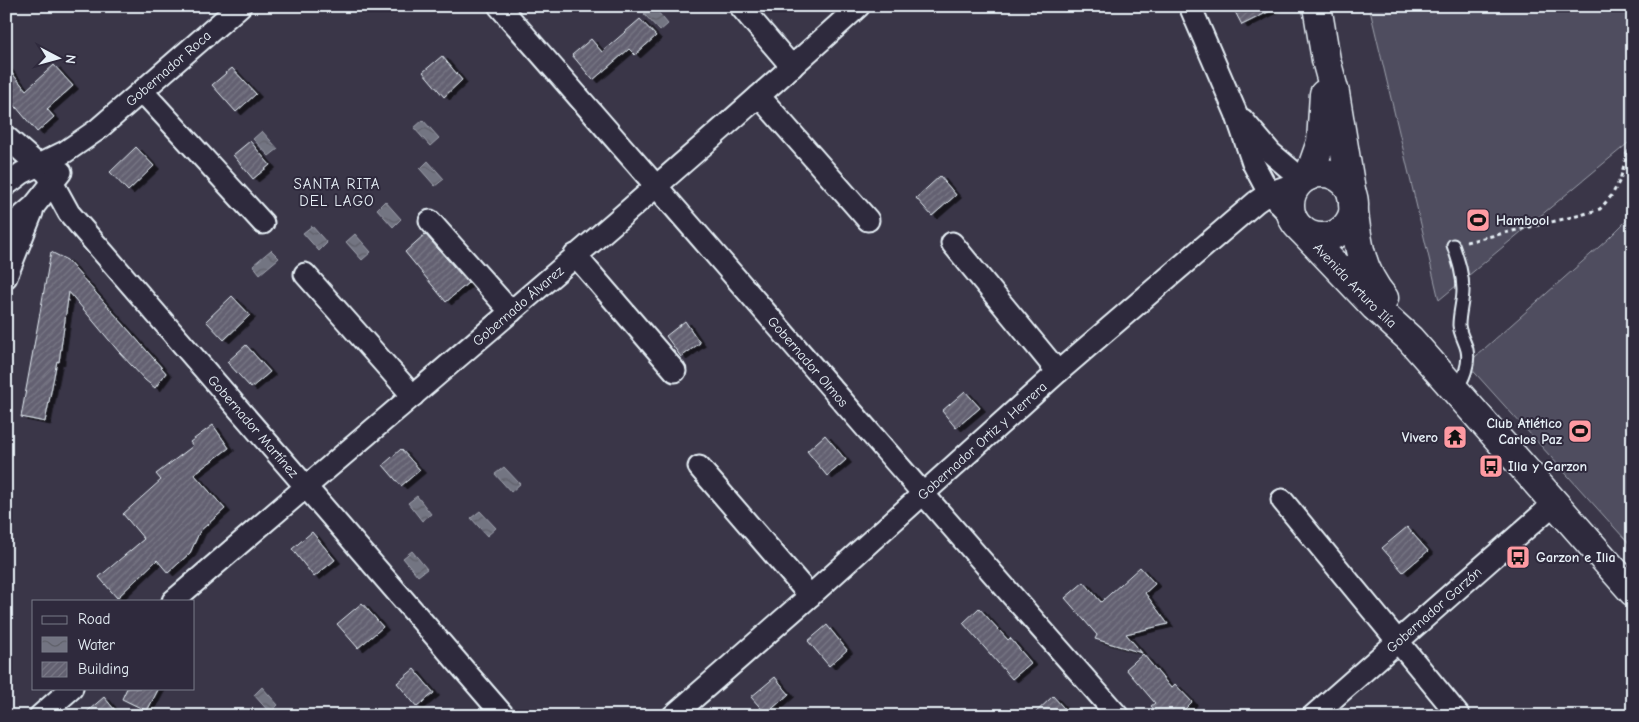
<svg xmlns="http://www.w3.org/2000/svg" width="1639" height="722" font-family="'Comic Neue',sans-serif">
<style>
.pitch{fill:#504e5f;stroke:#9ca0ac}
.water{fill:url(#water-waves);stroke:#a2a6b1}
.building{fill:url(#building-hatch);stroke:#e8f1f8;filter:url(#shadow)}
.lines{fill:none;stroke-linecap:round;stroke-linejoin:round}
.lane-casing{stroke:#e8f1f8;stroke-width:15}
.street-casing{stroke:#e8f1f8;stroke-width:25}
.secondary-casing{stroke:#e8f1f8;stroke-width:31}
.path{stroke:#e8f1f8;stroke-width:3;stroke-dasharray:4 4;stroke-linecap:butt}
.lane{stroke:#2f2a3d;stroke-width:11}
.street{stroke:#2f2a3d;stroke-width:21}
.secondary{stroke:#2f2a3d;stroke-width:28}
.labels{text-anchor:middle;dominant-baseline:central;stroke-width:4;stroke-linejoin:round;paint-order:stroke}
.street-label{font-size:14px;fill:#e8f1f8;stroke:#2f2a3d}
.poi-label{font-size:14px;font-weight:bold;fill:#e8f1f8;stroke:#2f2a3d;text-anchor:start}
.neighbourhood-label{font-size:15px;letter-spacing:1px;fill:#e8f1f8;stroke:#2f2a3d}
</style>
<defs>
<pattern id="water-waves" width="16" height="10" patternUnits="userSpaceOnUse" patternTransform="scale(1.25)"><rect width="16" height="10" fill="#737482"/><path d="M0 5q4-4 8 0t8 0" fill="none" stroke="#5f6069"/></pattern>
<pattern id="building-hatch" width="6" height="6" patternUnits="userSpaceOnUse" patternTransform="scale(1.25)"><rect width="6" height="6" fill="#636171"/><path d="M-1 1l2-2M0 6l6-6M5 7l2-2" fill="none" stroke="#797886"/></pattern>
<filter id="shadow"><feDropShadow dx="5.5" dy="3" stdDeviation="0" flood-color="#0009"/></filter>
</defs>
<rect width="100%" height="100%" fill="#3a3648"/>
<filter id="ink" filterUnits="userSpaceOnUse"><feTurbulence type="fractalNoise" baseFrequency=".02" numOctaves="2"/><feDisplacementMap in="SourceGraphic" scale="10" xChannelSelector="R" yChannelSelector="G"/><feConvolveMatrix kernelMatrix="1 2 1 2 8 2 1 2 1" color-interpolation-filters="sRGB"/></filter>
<g filter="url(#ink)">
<!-- pitch -->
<path class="pitch" d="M1369 6H1633V139L1439 300Z
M1633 214V548L1467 364 1608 239Z"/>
<!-- water -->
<path class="water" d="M653 6 668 24 660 31 644 14Z
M423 120 439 138 430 146 414 128Z
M262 131 278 149 269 156 253 139Z
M428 161 444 179 435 186 420 169Z
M385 201 401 219 393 227 377 209Z
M312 226 327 243 319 251 303 233Z
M355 234 371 252 362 260 346 242Z
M271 250 279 258 260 274 253 265Z
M504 467 520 484 511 492 495 474Z
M417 496 431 514 422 521 408 503Z
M480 511 496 528 487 536 471 518Z
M412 551 427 569 418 576 403 558Z
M262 687 278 705 270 713 254 695Z"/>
<!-- building -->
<path class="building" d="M1232 6H1280L1242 25Z
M640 19 656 36 635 55 629 49 593 80 572 55 591 39 602 52Z
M442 56 462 80 444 97 423 72Z
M54 65 73 86 47 109 54 117 37 132 6 95V66L26 90Z
M232 68 256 94 236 112 212 85Z
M250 141 270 165 253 179 233 155Z
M136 147 154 166 128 191 110 172Z
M940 176 956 195 932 216 916 198Z
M425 234 468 283 446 302 405 252Z
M51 252 67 260 161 367 166 373 155 388 145 380 119 352 69 292 59 362 57 361 45 422 21 417Z
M232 296 250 315 224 340 206 321Z
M685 321 700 343 681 357 666 336Z
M246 345 270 372 251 388 227 362Z
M965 391 980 408 956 428 942 411Z
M213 425 229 448 194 474 225 509 200 531 190 553 168 573 157 560 117 598 99 577 144 539 123 514 161 480 156 474 193 446 190 442Z
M825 435 846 460 827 476 807 451Z
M401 449 420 470 401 486 383 465Z
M1407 527 1428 551 1403 572 1382 548Z
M312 532 335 560 314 577 292 549Z
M1140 567 1155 584 1145 593 1168 624 1126 634 1142 653 1095 639 1097 635 1065 598 1084 582 1101 602Z
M362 603 383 627 358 648 337 624Z
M979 608 1008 640 1010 638 1031 663 1012 679 963 623Z
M827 625 847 650 829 666 808 641Z
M1143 654 1171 688 1175 684 1192 702 1178 716H1160L1151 706 1155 703 1126 669Z
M414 669 434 693 417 707 397 683Z
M775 677 789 694 766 714 751 697Z
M127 688H159L147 711 122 699Z
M1053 696 1071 716H1032Z
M104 697 120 716H82Z"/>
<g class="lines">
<!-- lane casing -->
<g class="lane-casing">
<path id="lane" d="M1453 245C1458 260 1463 274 1463 290 1463 302 1459 313 1459 325 1460 335 1465 341 1467 350 1470 365 1463 379 1456 391"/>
</g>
<!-- street casing -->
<g class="street-casing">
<g id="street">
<path id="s1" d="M499 6C706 242 910 481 1118 716"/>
<path d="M740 6 792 67"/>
<path d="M1190 6 1236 113 1253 163 1269 193 1293 218"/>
<path d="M143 92 263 223"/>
<path d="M759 96 868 220"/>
<path d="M1243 120 1271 153 1303 180"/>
<path id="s2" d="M6 137 47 173 69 213 504 716"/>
<path id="s3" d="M6 185 22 173 65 152 97 130 240 6"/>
<path d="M430 221 511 312"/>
<path d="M6 230 34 206 61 172"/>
<path d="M952 243 1058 372"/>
<path d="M575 255 675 371"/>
<path d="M305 274 413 396"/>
<path d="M6 277 32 212"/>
<path d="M699 467 810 596"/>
<path d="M1282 500 1459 716"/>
<path id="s4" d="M173 601C402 403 635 210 859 6"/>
<path d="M40 716 72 688"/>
<path id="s5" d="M673 716 810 596 1058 372 1256 202 1269 193 1300 182"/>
<path id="s6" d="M1313 716 1556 502"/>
</g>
</g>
<!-- secondary casing -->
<g class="secondary-casing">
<g id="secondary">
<path d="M1317 6 1326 60 1335 93 1352 196"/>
<circle cx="1322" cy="205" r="32"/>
<path d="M1309 176 1321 142 1324 94"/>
<path d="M1353 204C1357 240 1360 270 1384 298"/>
<path id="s7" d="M1301 229 1375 307 1410 339 1633 592"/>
</g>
</g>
<!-- path -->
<path class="path" d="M1466 242 1581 215 1600 209 1612 195 1620 180 1627 154 1633 142"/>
<!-- lane -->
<use href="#lane" class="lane"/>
<!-- street -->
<use href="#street" class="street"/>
<!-- secondary -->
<use href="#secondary" class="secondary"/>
</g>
</g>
<!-- icons -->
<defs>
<g id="stadium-square" transform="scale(1.25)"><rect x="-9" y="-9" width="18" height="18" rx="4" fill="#ff9aa2" stroke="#2f2a3d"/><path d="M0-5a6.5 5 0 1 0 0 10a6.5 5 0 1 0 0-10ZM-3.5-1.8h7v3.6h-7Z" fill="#111"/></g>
<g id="temple-square" transform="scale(1.25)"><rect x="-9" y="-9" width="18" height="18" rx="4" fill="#ff9aa2" stroke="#2f2a3d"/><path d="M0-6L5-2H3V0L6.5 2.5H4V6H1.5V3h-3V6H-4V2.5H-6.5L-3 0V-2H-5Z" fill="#111"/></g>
<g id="bus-square" transform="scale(1.25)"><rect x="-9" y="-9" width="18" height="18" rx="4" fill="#ff9aa2" stroke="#2f2a3d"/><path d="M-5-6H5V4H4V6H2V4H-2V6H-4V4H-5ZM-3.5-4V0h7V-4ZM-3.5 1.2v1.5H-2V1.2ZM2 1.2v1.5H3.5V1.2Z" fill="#111"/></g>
</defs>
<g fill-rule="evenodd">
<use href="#stadium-square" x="1478" y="220"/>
<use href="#stadium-square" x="1580" y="431"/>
<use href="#temple-square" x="1455" y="437"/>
<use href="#bus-square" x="1491" y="466"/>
<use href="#bus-square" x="1518" y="557"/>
</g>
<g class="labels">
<!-- street labels -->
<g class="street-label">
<text stroke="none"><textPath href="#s3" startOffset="201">Gobernador Roca</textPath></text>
<text stroke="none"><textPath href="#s7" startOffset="78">Avenida Arturo Ilía</textPath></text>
<text stroke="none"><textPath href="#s4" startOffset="454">Gobernado Álvarez</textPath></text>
<text stroke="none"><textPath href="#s1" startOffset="471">Gobernador Olmos</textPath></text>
<text stroke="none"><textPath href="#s2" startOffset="382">Gobernador Martínez</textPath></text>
<text stroke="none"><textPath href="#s5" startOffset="414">Gobernador Ortiz y Herrera</textPath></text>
<text stroke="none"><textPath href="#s6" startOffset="161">Gobernador Garzón</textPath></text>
</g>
<!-- poi labels -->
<g class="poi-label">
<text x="1496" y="220">Hambool</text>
<text x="1562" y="423" text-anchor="end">Club Atlético<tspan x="1562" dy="16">Carlos Paz</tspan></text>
<text x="1438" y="437" text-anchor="end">Vivero</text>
<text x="1508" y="466">Ilia y Garzon</text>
<text x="1536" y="557">Garzon e Ilia</text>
</g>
<!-- neighbourhood labels -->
<g class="neighbourhood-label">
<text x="337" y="184">SANTA RITA<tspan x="337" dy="17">DEL LAGO</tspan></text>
</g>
</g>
<!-- margin -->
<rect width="1639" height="722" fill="none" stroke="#2f2a3d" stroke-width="25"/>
<rect x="12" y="12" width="1614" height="697" fill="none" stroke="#e8f1f8" stroke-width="2" filter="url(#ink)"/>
<!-- legend -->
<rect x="32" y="600" width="162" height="90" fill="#2f2a3d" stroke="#797a88"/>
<rect x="42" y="616" width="25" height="8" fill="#2f2a3d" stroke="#797a88"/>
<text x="78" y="624" font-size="15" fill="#e8f1f8">Road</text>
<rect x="42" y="637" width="25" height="15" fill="url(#water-waves)" stroke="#797a88"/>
<text x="78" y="650" font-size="15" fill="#e8f1f8">Water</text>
<rect x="42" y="662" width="25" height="15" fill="url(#building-hatch)" stroke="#797a88"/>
<text x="78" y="674" font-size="15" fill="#e8f1f8">Building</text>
<!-- north arrow -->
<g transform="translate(58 58) rotate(96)" stroke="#2f2a3d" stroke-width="4" paint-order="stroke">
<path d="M0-4L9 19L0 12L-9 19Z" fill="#e8f1f8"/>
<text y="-8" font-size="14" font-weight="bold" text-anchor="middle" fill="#e8f1f8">N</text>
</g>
</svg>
